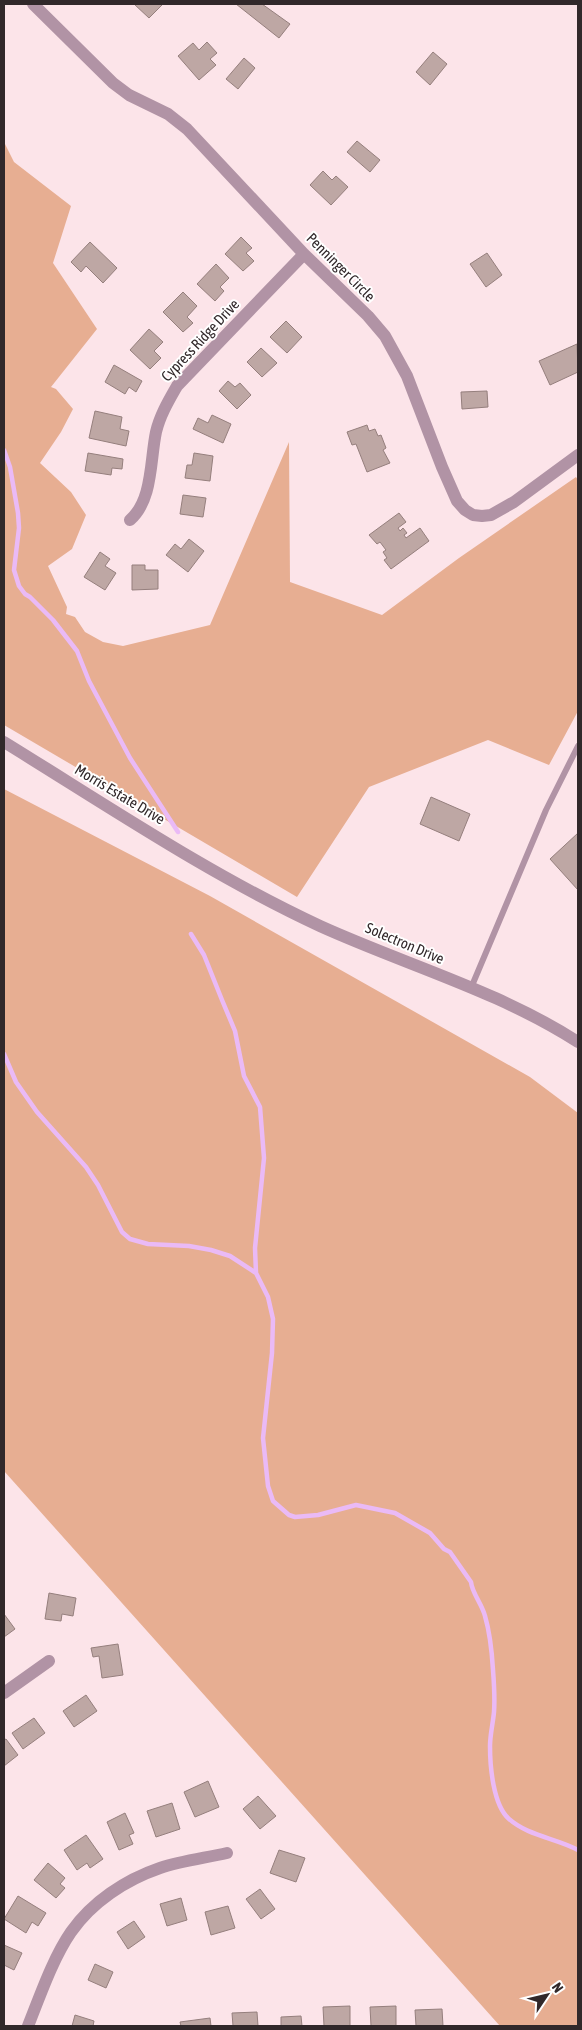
<svg xmlns="http://www.w3.org/2000/svg" width="582" height="2030" font-family="'Asap Condensed',sans-serif">
<style>
.green{fill:#e7ae92}
.lines{fill:none;stroke-linecap:round;stroke-linejoin:round}
.stream{stroke:#eabaf6;stroke-width:4.5}
.building{fill:#bea7a4;stroke:#957f7d}
.lane{stroke:#b193a5;stroke-width:6}
.street{stroke:#b193a5;stroke-width:12}
.labels{text-anchor:middle;dominant-baseline:central;stroke-width:4;stroke-linejoin:round;paint-order:stroke}
.street-label{font-size:15px;fill:#31282a;stroke:#fff}
</style>
<rect width="100%" height="100%" fill="#fce4e9"/>
<!-- green -->
<path class="green" d="M4 142 14 162 71 206 53 263 97 329 51 387 56 389 73 409 61 432 40 463 71 492 86 515 72 549 48 566 67 607 66 614 75 617 85 632 103 642 123 646 210 625 289 442 290 582 382 615 459 558 576 477 578 480V711L549 765 488 740 369 787 297 897 4 725Z
M4 789 210 896 530 1077 578 1113V2026H500L4 1471Z"/>
<g class="lines">
<!-- stream -->
<path class="stream" d="M4 450 10 467 18 513 19 528 14 570 19 586 25 594 30 597 53 620 77 651 89 681 130 758 178 832
M191 934 204 955 222 1000 235 1031 244 1076 260 1107 264 1158 255 1248 256 1273 268 1297 273 1319 272 1353 263 1438 268 1486 273 1501 289 1515 295 1517 318 1515 356 1505 395 1513 430 1533 444 1549 450 1552 471 1582C472 1593 482 1604 485 1616 490 1633 492 1653 493 1670 494 1683 495 1698 494 1712 493 1723 490 1735 490 1746 490 1766 493 1805 509 1819 528 1836 556 1838 578 1850
M4 1054 16 1082 37 1112 86 1167 98 1185 122 1232 130 1239 148 1244 189 1246 211 1250 230 1256 256 1273"/>
</g>
<!-- building -->
<path class="building" d="M134 4H163L149 18Z
M236 4H262L290 24 279 38Z
M207 42 217 53 210 59 216 65 199 80 178 56 193 43 199 50Z
M433 52 447 64 430 85 416 72Z
M244 58 255 68 238 89 226 79Z
M357 141 380 160 370 172 347 152Z
M323 171 332 180 336 176 348 187 331 205 310 185Z
M241 237 252 248 246 253 254 261 243 271 225 254Z
M90 242 117 268 103 283 86 266 81 272 71 262Z
M487 253 502 275 486 287 470 264Z
M216 264 229 278 220 287 224 291 215 301 197 284Z
M183 292 197 306 187 317 193 323 183 332 163 312Z
M286 321 302 337 287 353 270 337Z
M149 329 163 342 154 351 161 358 150 369 130 350Z
M577 344 578 372 550 385 539 361Z
M261 348 277 363 262 377 247 362Z
M114 365 142 381 136 392 129 387 125 394 105 382Z
M228 381 235 387 240 383 251 395 237 409 219 391Z
M487 391 488 407 462 409 461 392Z
M95 411 122 417 120 429 129 431 126 446 89 438Z
M212 415 231 424 223 443 193 429 198 418 208 423Z
M367 425 369 431 375 429 378 436 381 435 386 448 383 450 390 463 367 472 356 444 352 445 347 432Z
M88 453 123 459 122 469 112 468 111 475 85 471Z
M194 453 213 456 210 481 185 478 187 465H192Z
M183 495 206 498 203 517 180 514Z
M399 513 406 522 398 528 400 531 403 528 407 533 404 535 406 538 420 528 429 541 391 569 384 560 387 558 383 552 386 550 380 542 377 544 369 535Z
M189 539 204 551 188 572 166 555 175 544 181 549Z
M100 552 110 559 105 566 116 573 105 590 84 577Z
M132 565H145V570H158V589L132 590Z
M431 797 470 814 459 841 420 824Z
M578 833V890L550 859Z
M49 1593 76 1598 73 1616 62 1614 61 1621 45 1619Z
M4 1614 15 1629 4 1637Z
M118 1644 123 1675 102 1678 99 1656 93 1657 91 1648Z
M86 1695 97 1711 74 1727 63 1711Z
M34 1718 45 1733 23 1749 12 1733Z
M6 1739 18 1755 4 1766V1740Z
M208 1781 219 1807 195 1817 184 1792Z
M258 1796 276 1816 260 1829 243 1809Z
M172 1803 180 1829 156 1837 147 1811Z
M125 1813 134 1833 129 1835 133 1844 119 1850 107 1822Z
M86 1835 103 1859 90 1868 87 1863 77 1870 64 1850Z
M279 1850 305 1858 296 1882 270 1873Z
M48 1863 65 1878 60 1884 65 1888 56 1898 34 1880Z
M260 1889 275 1909 261 1919 246 1899Z
M18 1896 46 1913 38 1926 32 1922 26 1933 4 1919Z
M181 1898 187 1920 167 1926 160 1904Z
M228 1906 235 1928 211 1935 205 1912Z
M134 1921 145 1937 128 1949 117 1932Z
M4 1945 22 1953 14 1970 4 1965Z
M95 1964 113 1972 106 1988 88 1980Z
M350 2006V2026H324L323 2007Z
M396 2006V2026H371L370 2007Z
M442 2009 443 2026H416L415 2010Z
M257 2012 258 2026H233L232 2013Z
M75 2015 94 2021 93 2026H72Z
M301 2016 302 2026H281V2017Z
M210 2018 211 2026H181L180 2022Z"/>
<g class="lines">
<!-- lane -->
<path class="lane" d="M471 988 546 810 578 746"/>
<!-- street -->
<path class="street" d="M33 4 113 83 129 95 168 114 187 129 304 254 368 316 385 336 407 376 442 467 457 501 465 510 473 515 482 516 491 515 514 502 578 455
M130 520C153 500 150 460 156 432 160 415 169 400 177 386L304 254
M4 742C108 806 210 875 320 926 406 965 499 991 578 1042
M4 1693 49 1661
M28 2026C40 1996 53 1958 71 1932 92 1902 125 1880 160 1868 181 1861 205 1858 227 1853"/>
</g>
<g class="labels">
<!-- street labels -->
<g class="street-label">
<text transform="translate(341 267) rotate(45)">Penninger Circle</text>
<text transform="translate(200 340) rotate(-47)">Cypress Ridge Drive</text>
<text transform="translate(120 794) rotate(31)">Morris Estate Drive</text>
<text transform="translate(405 943) rotate(23)">Solectron Drive</text>
</g>
</g>
<!-- border -->
<rect width="582" height="2030" fill="none" stroke="#31282a" stroke-width="10"/>
<!-- north arrow -->
<g transform="translate(547 1995) rotate(55)" stroke="#ffffff" stroke-width="4" paint-order="stroke">
<path d="M0-4L9 19L0 12L-9 19Z" fill="#31282a"/>
<text y="-8" font-size="14" font-weight="bold" text-anchor="middle" fill="#31282a">N</text>
</g>
</svg>
